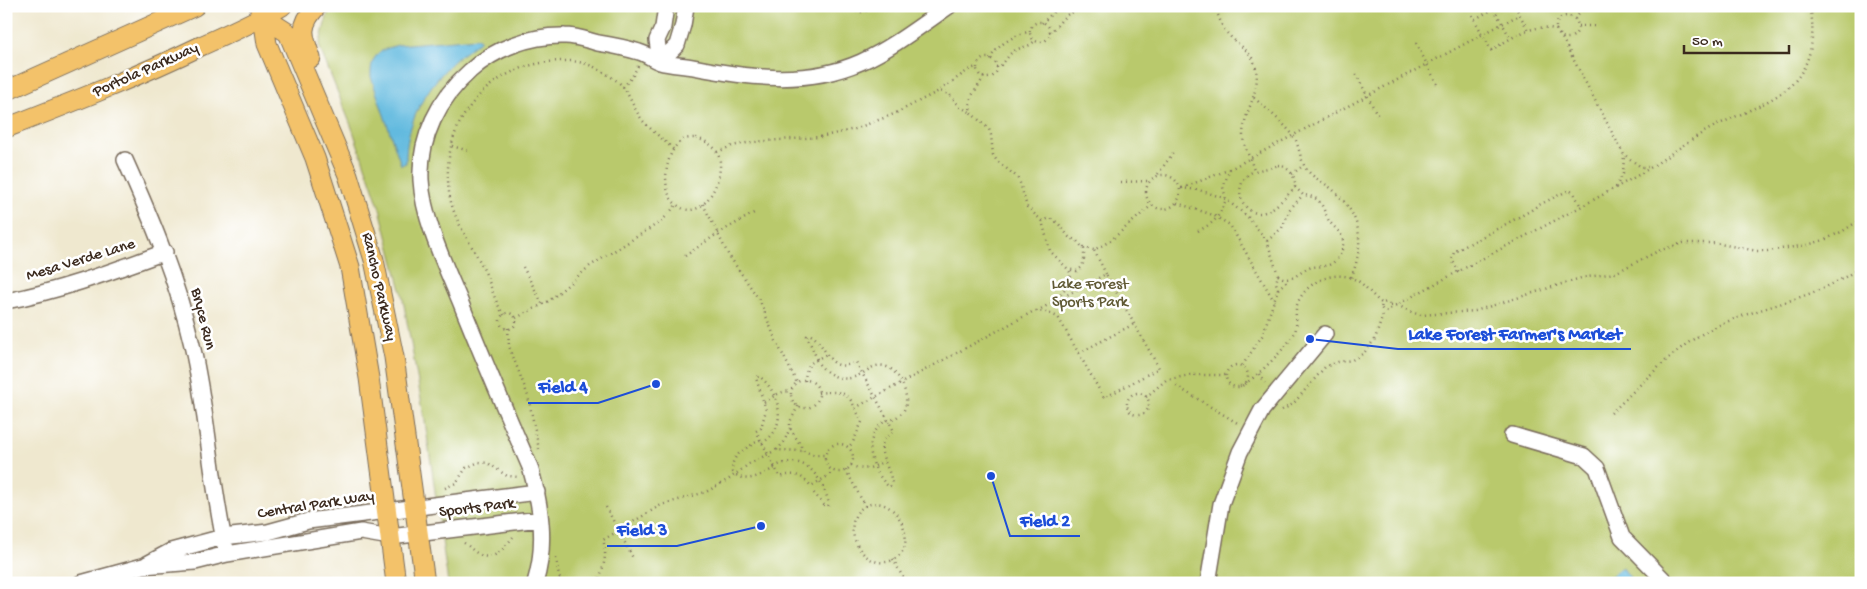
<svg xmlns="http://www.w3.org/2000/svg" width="1867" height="589" font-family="'Gochi Hand',sans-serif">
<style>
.green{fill:#b9c96c;stroke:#7a7a45}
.water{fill:#62badf;stroke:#4e727e}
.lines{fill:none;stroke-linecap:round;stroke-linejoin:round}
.minor-casing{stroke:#7a6c5c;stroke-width:18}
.major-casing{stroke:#7a6c5c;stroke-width:21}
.path{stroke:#7a6c5c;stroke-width:2.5;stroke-dasharray:1 4;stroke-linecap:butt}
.minor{stroke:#fff;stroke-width:15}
.major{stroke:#f3c26a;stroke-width:19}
.labels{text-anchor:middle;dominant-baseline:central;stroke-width:5;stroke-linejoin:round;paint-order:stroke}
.street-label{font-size:16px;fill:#3b2a1e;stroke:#fff}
.park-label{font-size:16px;fill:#615a35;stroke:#fff}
.leader{fill:none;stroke:#1d4ed8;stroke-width:2}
.callout-dot{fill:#1d4ed8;stroke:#fff;stroke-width:2}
.callout-label{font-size:18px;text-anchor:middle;font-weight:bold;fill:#1d4ed8;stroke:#fff;stroke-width:5;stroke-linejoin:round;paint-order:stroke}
</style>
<rect width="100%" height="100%" fill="#fff"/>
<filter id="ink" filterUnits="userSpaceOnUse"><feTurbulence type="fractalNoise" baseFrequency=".02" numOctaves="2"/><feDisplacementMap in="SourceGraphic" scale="10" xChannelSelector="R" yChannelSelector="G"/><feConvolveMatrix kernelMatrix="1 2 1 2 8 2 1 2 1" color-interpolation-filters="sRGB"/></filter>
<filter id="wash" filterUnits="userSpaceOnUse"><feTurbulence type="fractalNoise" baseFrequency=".0096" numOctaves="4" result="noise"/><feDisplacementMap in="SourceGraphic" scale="20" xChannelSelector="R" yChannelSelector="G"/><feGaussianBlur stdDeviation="1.12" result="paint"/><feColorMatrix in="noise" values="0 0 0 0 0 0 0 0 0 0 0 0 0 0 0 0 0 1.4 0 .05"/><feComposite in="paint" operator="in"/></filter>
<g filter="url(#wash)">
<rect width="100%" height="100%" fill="#efe8cf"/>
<!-- green -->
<path class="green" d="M332 6H1861V583H1272L1269 580 1267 583H448L425 421 402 294 380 209 352 128 319 46 329 9Z"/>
<!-- water -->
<path class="water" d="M477 38 480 40C472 48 461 54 453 62 425 89 405 124 406 163L401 165 371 77C370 56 379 50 398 45Z
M1622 567 1634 583H1603Z"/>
</g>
<g filter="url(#ink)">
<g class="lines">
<!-- minor casing -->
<g class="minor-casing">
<path id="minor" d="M660 62 677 45 683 25 686 6
M660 62 657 40 663 27 666 6
M125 160C152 220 177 280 192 345 208 414 211 485 227 554
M6 301C60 291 113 271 165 252
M1512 435 1584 456 1597 468 1622 537 1667 583
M147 564 171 551 223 537 268 532 308 521 537 492
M81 583 143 566 195 562 227 554 361 532 390 537 540 519
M535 583C547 544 541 505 530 467 506 412 482 356 460 301 445 265 423 219 421 180 419 138 439 98 470 71 495 48 531 35 565 36 576 36 587 40 598 43 611 45 626 48 639 52 647 54 653 60 660 62 671 65 683 65 693 67 749 78 807 86 861 62 892 48 920 26 949 6
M1208 583 1221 504 1240 452 1262 410 1325 334"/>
</g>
<!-- major casing -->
<g class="major-casing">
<path id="major" d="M260 11 263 17 267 44 315 158 350 267 369 378 396 583
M263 17 288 33 348 175 374 260 394 357 425 583
M311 58C302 35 299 25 317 6
M6 91 195 6
M6 128C73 102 139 76 203 45 230 33 257 21 282 6"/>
</g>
<!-- path -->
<path class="path" d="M854 6 858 12H864L875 6
M1214 6C1219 15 1221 27 1228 34 1236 44 1249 49 1254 62 1264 89 1244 109 1243 134 1243 147 1251 158 1254 171
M1515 6 1528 30
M1494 9 1511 39
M1472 15 1492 52
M1556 27a11 11 0 1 1 22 0a11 11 0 1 1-22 0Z
M1475 19 1499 6
M1575 19 1579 14V6
M1030 32a10 10 0 1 1 20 0a10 10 0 1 1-20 0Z
M1042 23 1060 6
M1578 26H1596
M1049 32C1057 28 1060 20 1067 15 1073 11 1080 11 1085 6
M1560 34 1624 155 1623 174 1616 187
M1416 43 1437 84
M1491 50C1511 39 1533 21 1557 30
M977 68a10 10 0 1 1 20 0a10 10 0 1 1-20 0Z
M990 59C996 46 1016 33 1030 32
M996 67C1005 66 1006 56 1014 51 1021 46 1030 48 1035 40
M1356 74 1379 118
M984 77 971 97 970 112 989 129 991 135 993 155 997 161 1017 177 1020 183 1027 207 1042 221 1050 251 1068 269 1071 274 1068 285 1057 298
M623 87 632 77 638 66
M940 90 970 69 977 67
M1254 98C1265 107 1288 127 1295 138 1299 147 1301 163 1307 170 1314 179 1326 183 1334 191 1362 217 1365 243 1351 278
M696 138C720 145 724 160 717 182 710 202 692 222 673 201 660 187 666 146 685 139 688 138 693 138 696 138Z
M452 146 469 151
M717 152 732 146 752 142 820 137 855 129 894 114 939 91 949 94 960 107 970 112
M1626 156 1641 167H1648
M1278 165C1289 167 1296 176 1295 187 1288 195 1276 208 1265 212 1245 219 1230 189 1249 174 1255 169 1270 169 1278 165Z
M1158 174 1173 153
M1292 174 1304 165
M1146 192a17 17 0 1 1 34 0a17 17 0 1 1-34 0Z
M1121 182 1149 181
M1181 188 1199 190 1224 198 1247 216 1267 241 1278 275 1276 283 1278 289 1262 336 1242 366
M1182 188 1228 170
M1177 203 1213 215 1230 225 1274 301
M703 204 728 254 760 301 776 341 797 383
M1042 221 1050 218 1058 223 1069 237 1077 241 1084 249V260L1082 267 1077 271 1068 269
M1198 231C1217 221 1217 219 1226 200L1223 187 1230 169 1519 15
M1267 241 1282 228 1290 209 1303 195 1295 187
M1083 247 1094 250
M685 256 717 234 754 213
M523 267 543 305
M1459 272 1452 260 1454 252 1530 211 1537 206 1569 190 1574 193 1581 207
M1106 274 1094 250 1110 241 1152 205
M1278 275C1290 285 1299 272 1309 268 1314 266 1319 267 1324 266 1336 265 1344 252 1343 241 1342 231 1332 227 1328 219 1321 205 1322 197 1303 195
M1278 289 1289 279
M1381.5 307a4.5 4.5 0 1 1 9 0a4.5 4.5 0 1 1-9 0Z
M1397 305 1414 313 1421 315 1475 311 1581 278 1615 273 1658 251 1683 243H1715L1757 251H1768L1807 245 1824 240 1843 231 1861 219
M1390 306 1397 305C1475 261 1555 222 1633 178 1659 164 1681 145 1706 131 1732 116 1776 103 1795 81 1813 60 1815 32 1810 6
M500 321a8 8 0 1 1 16 0a8 8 0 1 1-16 0Z
M504 315C494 301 491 284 484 270 469 237 449 218 448 180 445 119 488 69 548 62 565 60 581 60 596 68 605 73 618 80 624 88 631 99 635 111 643 121 652 131 664 140 674 150
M516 318 549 301 590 266 662 221 677 204
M508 328 509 346 528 396 539 449
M1079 353 1134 324
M817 359 807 336 809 334C829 344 826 376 856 362L894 431C868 447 891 464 892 485L889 487C869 468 861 436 887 420
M816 360C825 374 842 384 859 375 869 371 874 362 887 367 900 372 911 397 904 410 900 416 894 419 888 422
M1226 376a11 11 0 1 1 22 0a11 11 0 1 1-22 0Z
M1260 374 1265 383
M791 394a14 14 0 1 1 28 0a14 14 0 1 1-28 0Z
M805 381C806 362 812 362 827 354
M1176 386 1239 424
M1240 386C1253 382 1290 344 1295 332 1298 323 1294 313 1297 305 1304 283 1333 269 1354 279 1366 284 1372 297 1383 304
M818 393C850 389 849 396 862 422L853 442 848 448
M1127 404a11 11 0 1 1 22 0a11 11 0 1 1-22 0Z
M1146 397 1166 380 1190 375H1226
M764 402C772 398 782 389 791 392
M798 406 790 422V428L804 451 814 455H825
M855 408 1034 311 1046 312 1058 317 1104 398 1159 368 1106 274 1037 311
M1282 410 1293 404 1325 367 1338 362 1352 360 1364 353 1375 339 1384 312
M1611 413C1642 384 1674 347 1713 328 1760 305 1820 299 1861 266
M760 440C749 447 728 455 733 472 745 486 762 474 775 468
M762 443C789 428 780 392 759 376L756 378 766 410 761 428 756 431 780 477C794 472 802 475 811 486L828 476 833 471
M825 458a14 14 0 1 1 28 0a14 14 0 1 1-28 0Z
M777 450 784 442 790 428
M851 465C864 472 872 468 884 461
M774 467C805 451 822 477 829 504L828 506 824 505 813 492 812 494
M846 470 865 506C837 521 861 571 890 561 924 549 896 490 865 506
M445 488 456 483 466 468 479 462 488 463 507 476 520 477
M606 507 633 558
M464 543C469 546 472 550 477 553 493 564 504 548 513 537
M556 558 559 577 563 583
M893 559 906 583
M598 583C603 568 608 555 603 540L661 505 706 492 729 479 749 464 776 450 804 451"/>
<!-- minor -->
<use href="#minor" class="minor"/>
<!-- major -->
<use href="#major" class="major"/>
</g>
</g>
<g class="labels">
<!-- street labels -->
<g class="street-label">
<text transform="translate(146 71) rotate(-24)">Portola Parkway</text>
<text transform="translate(81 261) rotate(-17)">Mesa Verde Lane</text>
<text transform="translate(378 287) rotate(77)">Rancho Parkway</text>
<text transform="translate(202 319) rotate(76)">Bryce Run</text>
<text transform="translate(316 506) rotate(-9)">Central Park Way</text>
<text transform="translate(477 509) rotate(-7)">Sports Park</text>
</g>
<!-- park labels -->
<g class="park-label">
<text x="1090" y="285">Lake Forest<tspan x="1090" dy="18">Sports Park</tspan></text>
</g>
</g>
<!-- callouts -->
<path class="leader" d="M1310 339L1398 349H1631M656 384L598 403H528M991 476L1010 536H1080M761 526L677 546H607"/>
<g class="callout-dot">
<circle cx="1310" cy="339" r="5"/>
<circle cx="656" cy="384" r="5"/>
<circle cx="991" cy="476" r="5"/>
<circle cx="761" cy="526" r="5"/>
</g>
<g class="callout-label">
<text x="1515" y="339">Lake Forest Farmer's Market</text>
<text x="563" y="392">Field 4</text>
<text x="1045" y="526">Field 2</text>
<text x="642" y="535">Field 3</text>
</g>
<!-- margin -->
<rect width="1867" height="589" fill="none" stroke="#fff" stroke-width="25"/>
<!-- scale -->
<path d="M1684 45v8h105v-8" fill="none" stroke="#3b2a1e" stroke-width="2.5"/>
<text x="1692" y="45" font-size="15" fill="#3b2a1e" stroke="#ffffff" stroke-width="4" paint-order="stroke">50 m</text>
</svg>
